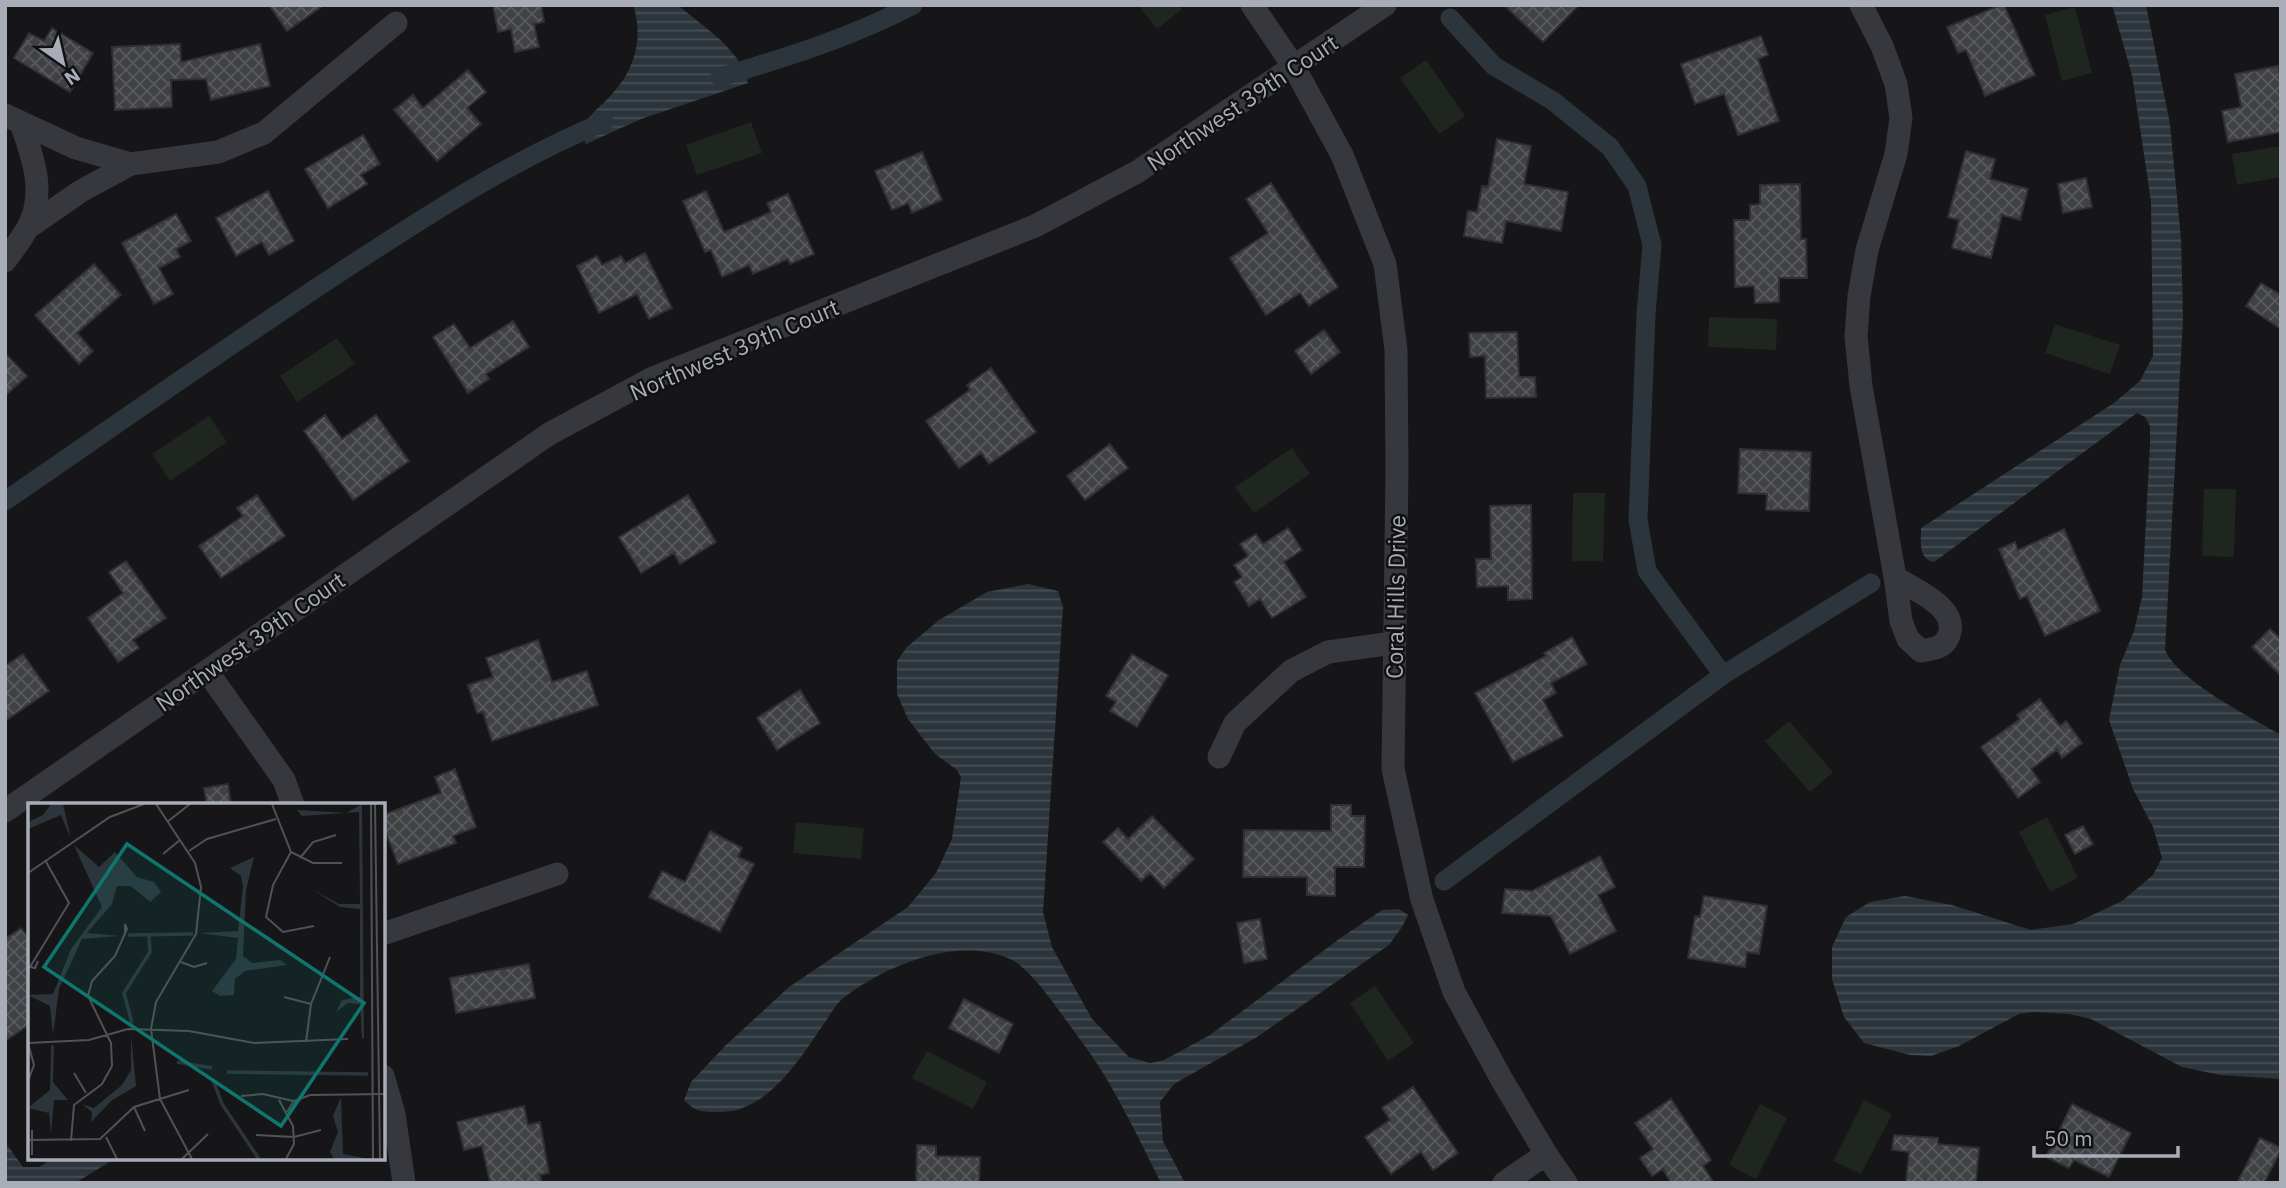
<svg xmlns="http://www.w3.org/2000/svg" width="2286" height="1188" font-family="'IBM Plex Sans',sans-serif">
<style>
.pitch{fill:#1e261f}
.water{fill:url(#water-rules)}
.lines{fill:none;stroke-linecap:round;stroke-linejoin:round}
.canal{stroke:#2c353c;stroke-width:19}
.building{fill:url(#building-cross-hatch);stroke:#303034;stroke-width:2}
.minor{stroke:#37383d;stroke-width:23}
.labels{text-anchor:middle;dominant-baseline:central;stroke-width:5;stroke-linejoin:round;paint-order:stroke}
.street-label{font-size:23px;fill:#a8adb8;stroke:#111113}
.inset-river{fill:none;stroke:#2c353c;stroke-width:3.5}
.inset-road{fill:none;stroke:#505258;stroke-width:2}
.view{fill:#0f766e;fill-opacity:0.15;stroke:#0f766e;stroke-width:3.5}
.inset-edge{fill:none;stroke:#a8adb8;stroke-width:3.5}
</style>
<defs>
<pattern id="water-rules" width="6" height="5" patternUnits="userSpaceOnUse" patternTransform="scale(1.75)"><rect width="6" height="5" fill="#2c353c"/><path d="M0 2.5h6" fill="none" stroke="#485056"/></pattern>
<pattern id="building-cross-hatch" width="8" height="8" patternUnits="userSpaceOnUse" patternTransform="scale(1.75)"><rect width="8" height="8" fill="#404145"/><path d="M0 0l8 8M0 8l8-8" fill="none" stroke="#595a5e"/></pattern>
</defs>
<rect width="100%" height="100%" fill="#161618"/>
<!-- pitch -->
<path class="pitch" d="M1138 5H1179L1182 9 1157 29Z
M2075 7 2092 73 2062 81 2045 15Z
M1426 60 1465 116 1439 134 1400 78Z
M751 122 762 153 697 175 686 145Z
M2281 146V177L2237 185 2232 154Z
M1709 317 1777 319 1776 350 1708 347Z
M2055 324 2120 345 2110 374 2045 353Z
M337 338 355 364 297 402 280 376Z
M209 416 227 442 170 481 152 454Z
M1292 448 1310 474 1254 513 1235 487Z
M2204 489H2236L2234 557 2202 556Z
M1573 493H1605L1603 561H1572Z
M1789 721 1833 772 1810 792 1765 741Z
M2047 817 2078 878 2050 892 2019 832Z
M796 822 864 828 861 859 793 853Z
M1375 986 1414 1043 1388 1061 1350 1003Z
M927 1051 987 1082 973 1109 912 1078Z
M1864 1100 1892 1114 1861 1174 1833 1161Z
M1760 1104 1787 1118 1756 1179 1729 1165Z"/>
<!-- water -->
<path class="water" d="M633 5H678C703 27 741 49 748 83L641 119 586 144 581 132C590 112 599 109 613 93 635 69 644 37 633 5Z
M2112 5H2146L2170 124 2181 239 2183 318 2165 650C2177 680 2252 718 2281 735V1079L2220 1075 2182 1067 2091 1019 2069 1014 2033 1012 2019 1014 1959 1046 1931 1056 1910 1055 1864 1043 1844 1017 1832 979V947L1846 917 1870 902 1905 896 1952 905 2031 930 2073 924 2122 901 2153 875 2162 858 2153 827 2133 789 2109 720 2120 665 2134 631 2142 597 2150 444V426L2145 417 2137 413 1934 562C1918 559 1921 541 1921 528L2114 403 2140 381 2153 356 2151 201 2132 75Z
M1028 584 1058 591 1063 607 1043 912 1052 947 1092 1019 1129 1057 1150 1063 1164 1060 1210 1035 1342 937 1382 910 1399 909 1408 915 1402 927 1389 945 1257 1037 1174 1084 1160 1102 1163 1141 1185 1183H1161C1141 1143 1122 1103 1098 1065 1086 1046 1071 1028 1058 1009 1048 995 1026 966 1010 959 958 935 884 966 842 999 834 1006 829 1017 823 1025 799 1060 769 1110 722 1112 705 1112 696 1113 684 1100L691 1082 726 1045 789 987 908 907 936 873 952 839 961 777 956 769 935 754 908 719 897 694V661L907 647 939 620 987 592Z
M5 1142 23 1167H39L53 1158H116L75 1183H5Z"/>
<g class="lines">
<!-- canal -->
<path class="canal" d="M1450 18 1494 66 1553 101 1610 147 1637 186 1652 245 1646 314 1638 520 1647 571 1723 675
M720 77C785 58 852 37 913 5
M5 501C117 424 228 346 342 271 426 216 510 161 604 122
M1444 881 1723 675 1871 583"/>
</g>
<!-- building -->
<path class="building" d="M269 5H324L287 31Z
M493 5H541L544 22 534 24 539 47 515 52 511 29 498 32Z
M1504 5H1579L1543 42Z
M2001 5H2004L2035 75 1985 96 1966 50 1958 53 1947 27Z
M52 28 93 53 70 92 14 58 29 33 44 41Z
M1761 36 1768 55 1758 59 1779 121 1738 135 1724 94 1695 104 1681 64Z
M180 44 181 62 260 44 270 86 211 100 206 79 171 80 172 107 115 110 112 47Z
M2278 66 2281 80V132L2228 142 2222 111 2241 107 2235 74Z
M468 70 486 92 467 108 481 124 437 161 394 110 413 95 423 108Z
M363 135 380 164 361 175 367 184 328 208 305 169Z
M1497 139 1531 146 1524 184 1568 192 1561 231 1506 221 1502 243 1464 236 1468 211 1477 212 1482 186 1488 187Z
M1966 151 1995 159 1990 179 2028 189 2020 220 2002 215 1991 258 1952 248 1959 220 1948 217Z
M922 152 942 200 912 213 908 203 892 210 875 171Z
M2086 178 2092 207 2063 213 2058 184Z
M1271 183 1338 287 1309 306 1300 293 1266 315 1230 258 1268 233 1246 199Z
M1800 184 1801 239H1806L1807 278H1779V302L1755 303 1754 286 1735 287 1734 220H1750V205L1760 204V185Z
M268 191 294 241 269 255 262 242 236 256 216 218Z
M706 191 724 232 771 212 767 203 788 194 814 254 790 264 788 259 753 274 749 265 722 277 711 250 705 252 683 201Z
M176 214 191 241 176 249 180 257 159 268 173 294 154 304 122 243Z
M645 253 672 308 649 319 637 294 599 313 577 266 597 256 602 265 621 256 625 263Z
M94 264 121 295 77 333 93 351 79 364 35 315Z
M2261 283 2281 295V329L2246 306Z
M513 321 529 347 486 374 489 379 468 393 433 337 454 324 470 348Z
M1324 330 1340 352 1311 374 1295 351Z
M1517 332 1519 377H1535L1536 397 1486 398 1485 356 1470 357 1469 333Z
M5 353 27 376 5 396Z
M991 368 1036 432 989 464 981 453 959 468 926 421 970 390 967 385Z
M325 415 342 439 376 415 409 461 353 500 304 431Z
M1110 444 1128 468 1085 500 1067 476Z
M1740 449 1811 452 1809 511 1766 510 1767 494 1738 493Z
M257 495 285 536 221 578 199 546 243 516 237 508Z
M688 495 716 542 680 564 674 553 641 573 619 537Z
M1531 505 1532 599 1508 600V586L1477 587 1476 559H1491L1490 506Z
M1288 528 1302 550 1284 562 1306 597 1272 618 1260 599 1249 606 1234 582 1242 577 1234 565 1248 556 1240 544 1256 534 1263 544Z
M2064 529 2100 611 2045 636 2027 596 2020 599 1999 549 2015 542 2018 550Z
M126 561 166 618 133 640 139 648 118 662 88 618 123 593 109 572Z
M2270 629 2281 639V676L2252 647Z
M1572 637 1587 664 1551 683 1556 693 1543 700 1563 736 1513 762 1475 693 1546 656 1544 653Z
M538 640 552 682 587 671 598 705 492 741 483 712 477 713 468 685 493 677 486 658Z
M23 654 49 691 5 721V666Z
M1132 654 1168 675 1137 727 1110 711 1116 702 1106 696Z
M800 690 820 723 777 750 757 718Z
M2040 699 2060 726 2066 721 2082 743 2062 758 2057 750 2031 769 2040 782 2018 798 1981 747 2020 719 2017 715Z
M455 769 476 827 453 836 456 843 398 864 383 825V815L441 793 435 777Z
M228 784 231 805H207L204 788Z
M1331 805H1351V816H1365L1364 867H1335V896L1307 895V877H1243L1244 830 1331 831Z
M1152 816 1194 859 1164 888 1150 873 1141 881 1103 842 1118 828 1128 839Z
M2083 826 2093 844 2075 854 2065 835Z
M710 831 742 848 738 857 754 864 720 932 649 897 662 871 685 882Z
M1600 856 1615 887 1598 895 1616 931 1570 954 1551 916 1502 913 1505 889 1532 891Z
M1704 896 1767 906 1759 954 1747 952 1745 967 1688 958 1695 916 1700 917Z
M1260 919 1267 959 1244 963 1237 923Z
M21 928 30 940V1024L5 1041V939Z
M529 964 535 998 456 1013 450 978Z
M964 999 1013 1024 999 1053 949 1028Z
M1413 1087 1458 1153 1433 1170 1421 1152 1391 1174 1365 1137 1390 1120 1382 1108Z
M1671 1099 1711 1160 1703 1166 1714 1183H1671L1663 1169 1652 1176 1640 1158 1653 1149 1635 1123Z
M2072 1104 2131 1133 2109 1177 2074 1160 2069 1168 2046 1157Z
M524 1106 528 1125 540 1122 549 1173 540 1175 542 1183H490L482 1146 464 1150 457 1122Z
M1894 1135 1938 1138V1144L1979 1148 1976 1183H1906L1909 1152 1892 1150Z
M2260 1138 2281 1148V1150L2264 1183H2237Z
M917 1145 936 1146V1156L980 1157 979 1183H916Z"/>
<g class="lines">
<!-- minor -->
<path class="minor" d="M1252 5 1294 67 1342 155 1385 264 1396 350 1397 470 1393 769 1422 900 1454 992 1502 1080 1546 1154 1566 1183
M1861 5 1882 46 1896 84 1901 118 1896 154 1867 250 1859 296 1856 336 1861 386 1895 577 1901 621 1908 639 1921 651C1933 649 1945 648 1949 635 1959 607 1914 590 1895 577
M5 115 76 148 131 164
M29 227 81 191 131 164 218 152 264 133 396 23
M5 261C12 251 21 240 27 229 47 195 33 157 21 123
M207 671 284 780 293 805
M1219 757 1235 723 1291 671 1328 652 1393 643
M5 811 549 434 653 378 1035 226 1137 172 1385 5
M383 934 557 874
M383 1076 394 1114 404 1183
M1504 1183 1546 1154"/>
</g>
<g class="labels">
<!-- street labels -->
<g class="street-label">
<text transform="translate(1242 102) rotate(-34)">Northwest 39th Court</text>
<text transform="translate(734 349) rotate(-23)">Northwest 39th Court</text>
<text transform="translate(1395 597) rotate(-89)">Coral Hills Drive</text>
<text transform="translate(250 641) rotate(-35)">Northwest 39th Court</text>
</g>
</g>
<!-- overview -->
<g transform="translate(28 803)">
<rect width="357" height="357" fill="#161618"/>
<path d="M23 1H35L43 36 33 12 0 26V19L15 12ZM334 1 336 235 334 236 332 201 320 200 308 209 314 197 332 194V106L312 104 284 86 311 101H332L331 9 274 13 269 7 318 10ZM46 42 71 64 87 49 109 74 126 79 133 89 122 99 103 83H89L84 101 59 130 92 133 54 136 31 186 25 232 22 203 0 192 25 191 43 146 74 104ZM226 54 218 87 215 153 224 160 252 157 259 162 217 168 207 176 206 192 192 193 184 188 208 156 210 135 171 130 210 128 215 84 213 73 202 65ZM103 232 108 283 83 298 63 319 64 309 54 301 66 305 94 282 103 267ZM23 242 26 243 25 279 40 297H26L23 331 21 310 0 305 22 287ZM313 294 315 351 341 356H306L302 349 310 329 305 313Z" fill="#2c353c"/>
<path class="inset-river" d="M100 132 165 131M104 220 96 190 122 149 121 133M149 259 184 265M199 269 340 271M185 277 194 301 231 356"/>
<path class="inset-road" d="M128 1 167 60 173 84 168 131 128 199 123 226 132 296 164 356M244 1 263 49 285 60H314M343 1 345 356M347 1 352 356M139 19 162 1M161 48 179 36 248 16M263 49 245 82 238 114 255 129 286 123M135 51 152 37M272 55 285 39 308 32M0 70 82 14 116 1M10 158 7 165 2 164 41 100 17 57M153 159 166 164 179 160M256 194 283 201M278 239 283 201 302 154M0 240 61 237 100 226 161 228 226 240 320 236M46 270 58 290M0 278 6 262 0 240M213 293 235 291 265 298M251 297 265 323 266 341 258 356M106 304 117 328M259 309 266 298 282 292 357 291M228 332 266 334 293 327M78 334 89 356M0 337 72 336 106 304 161 287M43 338 46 302 74 281 84 263 83 240 60 193 64 178 87 153 99 126 97 121V131M4 352V327M154 356 180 331"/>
<path class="view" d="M99 41 336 200 253 323 16 164Z"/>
<rect width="357" height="357" class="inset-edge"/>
</g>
<!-- border -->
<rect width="2286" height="1188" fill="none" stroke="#a8adb8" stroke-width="14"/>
<!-- north arrow -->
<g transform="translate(63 63) rotate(146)" stroke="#111113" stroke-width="5" paint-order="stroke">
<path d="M0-5L12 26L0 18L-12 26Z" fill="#a8adb8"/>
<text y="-10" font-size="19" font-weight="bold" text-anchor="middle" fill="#a8adb8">N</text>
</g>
<!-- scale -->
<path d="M2034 1146v10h144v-10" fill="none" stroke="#a8adb8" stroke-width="3.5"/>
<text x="2044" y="1146" font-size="21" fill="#a8adb8" stroke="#111113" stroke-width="5" paint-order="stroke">50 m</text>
</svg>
